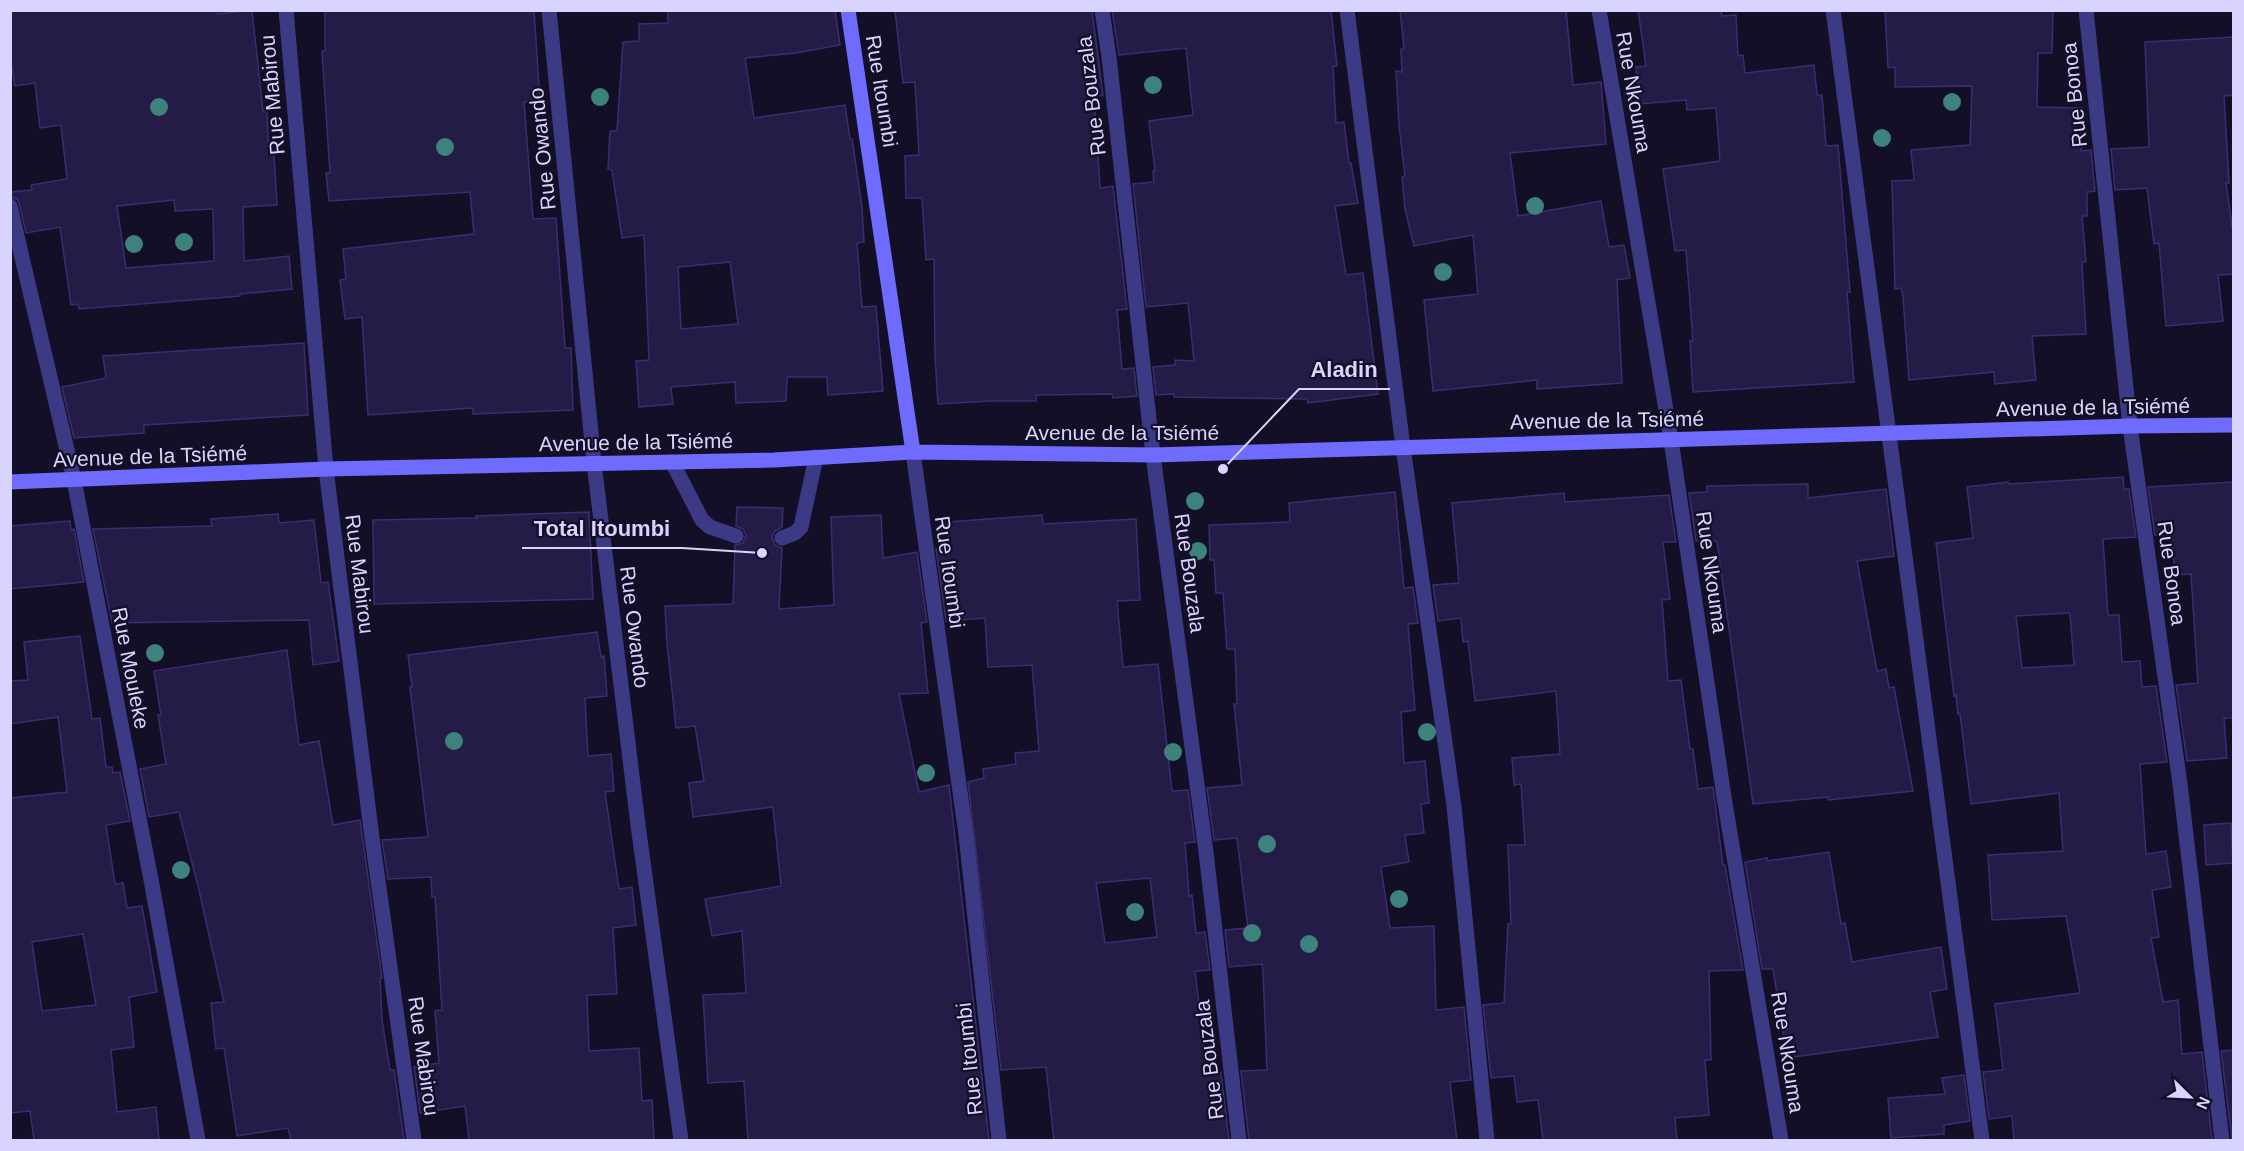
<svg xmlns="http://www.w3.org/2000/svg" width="2244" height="1151" font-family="Helvetica,sans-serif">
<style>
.building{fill:#241b47;stroke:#3b2d73;stroke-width:1.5;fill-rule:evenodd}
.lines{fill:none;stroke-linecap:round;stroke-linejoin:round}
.lane{stroke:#3d3a85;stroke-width:15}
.street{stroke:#3d3a85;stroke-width:15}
.secondary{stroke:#6f6bff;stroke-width:15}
.tree{fill:#3d827b}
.labels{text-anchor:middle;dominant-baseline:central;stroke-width:4.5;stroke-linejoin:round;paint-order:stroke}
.street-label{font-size:21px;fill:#d9d4ff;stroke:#130f26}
.leader{fill:none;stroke:#d9d4ff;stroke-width:2}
.callout-dot{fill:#d9d4ff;stroke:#130f26;stroke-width:2}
.callout-label{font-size:22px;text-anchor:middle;font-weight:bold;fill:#d9d4ff;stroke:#130f26;stroke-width:4.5;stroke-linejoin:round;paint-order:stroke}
</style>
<rect width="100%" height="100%" fill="#130f26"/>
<!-- building -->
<path class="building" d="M10 10H218V14L252 10 263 111H267L269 155H274L277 205 243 207 244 261 289 256 292 289 240 294V296L79 309 78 304 71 305 60 227 26 233 19 203 17 199 10 197V192L32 190 31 185 67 179 61 125 40 128 35 83 15 86 10 56ZM174 200 175 211 213 209 214 261 126 268 117 206Z
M325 10H534L540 101 524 102 533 219 556 218 565 348H571L573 410 473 414V408L368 415 362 317 345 319 340 280 346 279 343 249 474 234 470 192 329 201 326 173H330L322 51H325Z
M668 10H835L840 45 796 53 745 58 754 118 845 105 850 139H852L862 207 864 242 857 243 862 307 876 306 883 391 828 395 827 377H787L786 401 736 403 735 382 671 387 673 404 639 407 636 361 649 360 644 235 622 238 612 170 608 169 610 131H617L623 42 639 41V24L668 23ZM730 262 738 324 681 329 678 267Z
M895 10H1092L1103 95 1094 96 1100 188 1113 186 1127 309 1117 310 1122 369 1134 368 1137 396 1113 398 1112 394 1036 395V401H990L938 404 935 357 934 259 926 260 922 198H906L905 156 919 155 915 82 903 83Z
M1112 10H1331L1337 66H1333L1336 123 1344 122 1349 163H1351L1358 203 1335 206 1346 275 1363 273 1378 394 1308 403 1307 399 1174 397V394L1156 395 1153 367 1175 365V360L1194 361 1188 303 1146 307 1133 184 1154 182 1153 171H1155L1149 121 1193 115 1186 48 1119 55Z
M1400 10H1566L1573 85 1601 82 1606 144 1510 153 1518 216 1601 201 1609 247 1624 245 1630 278 1617 280 1622 383 1537 389V380L1433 391 1424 300 1478 294 1473 235 1414 246 1405 209 1402 177 1405 176 1399 125 1396 71 1402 72 1401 49 1404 48Z
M1638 10H1721L1722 16 1736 15 1738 56 1743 55 1745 73 1814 65 1817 95H1822L1826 146 1838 145 1850 292H1847L1854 382 1693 392 1690 341H1693L1686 250 1675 251 1663 169 1720 161 1716 108 1687 110 1686 100 1640 104 1636 67 1646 66Z
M1885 10H2053L2052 53H2038L2037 107 2082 108 2081 151 2091 150 2095 191 2087 192V216H2082L2086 262H2082L2086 334 2032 336 2036 380 1995 384 1994 372 1909 380 1903 297 1901 288 1895 289 1892 181 1914 180 1911 150 1970 145 1972 86 1895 87V67L1888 68Z
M2234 37V95L2224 96 2229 183H2226L2234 240V274L2218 275 2223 321 2166 326 2159 243 2154 244 2147 188 2115 190 2111 149 2149 147 2145 42Z
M304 343 308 415 144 425V433L74 438 62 387 106 378 103 356Z
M2123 477 2124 489H2129L2136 537 2103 539 2108 615H2119L2122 662 2140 661 2142 687 2156 686 2167 762 2140 764 2146 854 2166 851 2171 887 2152 890 2159 937 2151 938 2163 1002 2178 1000 2182 1054 2202 1052 2212 1140H2014L2012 1116 1989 1119 1983 1072 2003 1070 1995 1004 2080 993 2066 916 1992 920 1988 855 2063 851 2059 793 1971 804 1960 714H1958L1956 695 1954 696 1936 543 1973 538 1967 487 2008 482 2009 484ZM2070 613 2074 665 2022 668 2016 616Z
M2234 482V718H2224L2227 758 2187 761 2176 685 2198 683 2191 574 2175 575 2172 534 2155 535 2148 487Z
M1808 484V498L1886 489 1894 556 1857 561 1877 671 1886 669 1889 688 1894 687 1913 791 1828 800V797L1753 804 1717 541H1696L1689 493 1707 492V486Z
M1395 492 1404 588 1413 587 1418 623 1408 624 1415 710 1401 712 1404 763 1425 761 1429 803 1421 804 1424 833 1405 835 1409 862 1381 867 1390 928 1434 926 1436 1010 1464 1007 1471 1080 1450 1082 1457 1140H1249L1241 1071 1267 1070 1263 972 1262 964 1229 967 1225 930 1248 928 1237 838 1214 840 1207 788 1242 785 1234 704H1237L1235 649H1227L1223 593H1216L1214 560H1210L1209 525 1290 522 1289 503Z
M1564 493 1565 502 1669 495 1676 542H1663L1670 599 1662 600 1668 681 1681 680 1690 749H1693L1698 789 1713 787 1723 865H1725L1743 970 1709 971 1711 1060H1705L1709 1115 1675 1118 1677 1140H1543L1538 1100 1517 1102 1514 1076 1491 1078 1483 1005 1504 1003 1508 924H1511L1508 845H1525L1521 784 1514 785 1512 758 1560 754 1556 691 1475 701 1468 641 1463 642 1461 618 1438 621 1433 585 1459 583 1452 503Z
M737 507 783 508 782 527 775 531 772 537 775 545 782 548 779 609 834 605 831 517 881 515 883 558 917 552 927 622 921 623 928 693 899 694 919 792 949 785 989 1140H748L744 1081 708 1083 703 995 746 993 742 931 712 936 705 899 781 886 773 807 693 817 689 783 704 781 695 726 676 728 667 643 665 606 733 604 735 545 743 543 746 535 743 529 736 526Z
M589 512 593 599 374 604 373 520 477 518 476 516Z
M278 514 279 523 314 520 321 583 328 582 339 661 313 665 309 620 112 623 93 529 212 526 211 519Z
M1042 515 1043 524 1136 519 1140 600 1117 601 1123 667 1158 664 1172 791 1188 790 1195 842 1185 843 1189 896 1192 895 1196 933 1205 932 1210 970 1195 971 1205 1054 1213 1053 1215 1073H1221L1229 1140H1054L1046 1067 1001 1070 968 782 984 778 983 769 1016 764 1015 753 1039 751 1032 665 988 667 985 618 946 621 936 549 949 547 948 522ZM1150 878 1157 937 1105 943 1096 883Z
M70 521 71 530 74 529 84 582 10 589V526Z
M597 632 601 657 604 656 607 696 585 698 588 756 611 754 614 791 605 792 619 889 632 887 636 925 613 928 617 994 587 995 589 1051 639 1048 642 1101 652 1100 654 1140H469L465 1106 420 1113 414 1067 439 1063 435 1011 442 1010 435 897H432L431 877 388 879 382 840 428 837 410 687H412L408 655Z
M80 636 92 719 100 718 106 767H112L113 773 120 772 130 821 106 825 115 884 123 883 127 908 142 906 157 992 129 997 134 1047 111 1050 117 1112 156 1107 159 1140H34L30 1111 10 1113V798L67 792 58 717 10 724V681L28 680 24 642ZM83 934 96 1005 42 1011 32 942Z
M287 650 299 745 319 741 333 825 360 820 382 978H380L382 1020 390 1070H394L404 1140H291L288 1128 237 1136 224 1048 216 1049 211 1003 224 1002 199 890 179 812 149 817 140 769 166 764 158 715H161L154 671Z
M2231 823 2233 863 2206 865 2204 825Z
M1829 852 1841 924 1845 923 1852 962 1941 947 1947 989 1930 992 1938 1037 1787 1058 1773 969H1762L1745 862 1767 858V861Z
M2234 1050V1140H2232L2221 1051Z
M1964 1075 1970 1121 1944 1125V1134L1891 1138 1888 1098 1945 1094 1942 1078Z"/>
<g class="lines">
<!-- lane -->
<path class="lane" d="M672 462 702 520 710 527 736 536
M782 538 795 533 801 527 816 457"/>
<!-- street -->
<path class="street" d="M286 10 326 469 371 830 414 1140
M549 10 594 463 638 825 681 1140
M1102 10 1109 57 1153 455 1206 852 1239 1140
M1347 10 1403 447 1454 806 1487 1140
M1599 10 1671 440 1724 797 1781 1140
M1833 10 1982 1140
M2086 10 2130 426 2180 784 2222 1140
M10 206 74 480 152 885 198 1140
M913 452 966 835 999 1140"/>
<!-- secondary -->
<path class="secondary" d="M848 10 913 452
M10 482 326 469 774 460 913 452 1153 455 2130 426 2234 425"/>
</g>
<!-- trees -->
<g class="tree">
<circle cx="1153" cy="85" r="9"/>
<circle cx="600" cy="97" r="9"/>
<circle cx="1952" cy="102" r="9"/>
<circle cx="159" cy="107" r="9"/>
<circle cx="1882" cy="138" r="9"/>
<circle cx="445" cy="147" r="9"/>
<circle cx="1535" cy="206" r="9"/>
<circle cx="184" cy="242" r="9"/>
<circle cx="134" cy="244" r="9"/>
<circle cx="1443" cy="272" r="9"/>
<circle cx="1195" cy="501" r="9"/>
<circle cx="1198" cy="551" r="9"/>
<circle cx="155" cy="653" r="9"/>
<circle cx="1427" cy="732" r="9"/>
<circle cx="454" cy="741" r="9"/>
<circle cx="1173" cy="752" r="9"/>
<circle cx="926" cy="773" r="9"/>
<circle cx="1267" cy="844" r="9"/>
<circle cx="181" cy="870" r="9"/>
<circle cx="1399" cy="899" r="9"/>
<circle cx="1135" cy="912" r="9"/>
<circle cx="1252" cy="933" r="9"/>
<circle cx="1309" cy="944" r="9"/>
</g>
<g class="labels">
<!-- street labels -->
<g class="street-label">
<text transform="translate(882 91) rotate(81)">Rue Itoumbi</text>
<text transform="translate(1634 92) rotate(80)">Rue Nkouma</text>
<text transform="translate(272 95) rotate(-95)">Rue Mabirou</text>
<text transform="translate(2074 95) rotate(-96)">Rue Bonoa</text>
<text transform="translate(1091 96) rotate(-97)">Rue Bouzala</text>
<text transform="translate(542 149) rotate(-96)">Rue Owando</text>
<text transform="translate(2093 407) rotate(-1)">Avenue de la Tsiémé</text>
<text transform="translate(1607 420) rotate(-1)">Avenue de la Tsiémé</text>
<text x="1122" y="432">Avenue de la Tsiémé</text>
<text transform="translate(636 442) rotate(-1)">Avenue de la Tsiémé</text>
<text transform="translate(150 456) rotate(-2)">Avenue de la Tsiémé</text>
<text transform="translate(950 572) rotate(82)">Rue Itoumbi</text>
<text transform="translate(1712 572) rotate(82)">Rue Nkouma</text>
<text transform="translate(1190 573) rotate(82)">Rue Bouzala</text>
<text transform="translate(2172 573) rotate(82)">Rue Bonoa</text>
<text transform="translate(360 574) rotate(83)">Rue Mabirou</text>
<text transform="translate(635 627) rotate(83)">Rue Owando</text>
<text transform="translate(131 668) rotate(79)">Rue Mouleke</text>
<text transform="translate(1788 1052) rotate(81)">Rue Nkouma</text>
<text transform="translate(424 1056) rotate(82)">Rue Mabirou</text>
<text transform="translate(969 1059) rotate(-96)">Rue Itoumbi</text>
<text transform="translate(1209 1060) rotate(-97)">Rue Bouzala</text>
</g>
</g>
<!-- callouts -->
<path class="leader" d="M1223 469L1299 389H1390M762 553L682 548H522"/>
<g class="callout-dot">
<circle cx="1223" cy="469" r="6"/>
<circle cx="762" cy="553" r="6"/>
</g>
<g class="callout-label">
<text x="1344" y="377">Aladin</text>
<text x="602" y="536">Total Itoumbi</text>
</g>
<!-- border -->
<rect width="2244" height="1151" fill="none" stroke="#d9d4ff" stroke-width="24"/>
<!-- north arrow -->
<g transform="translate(2190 1097) rotate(114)" stroke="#130f26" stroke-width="4.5" paint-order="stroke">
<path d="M0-4.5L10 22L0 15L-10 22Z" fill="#d9d4ff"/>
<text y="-9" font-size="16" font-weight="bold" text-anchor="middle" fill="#d9d4ff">N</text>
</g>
</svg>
